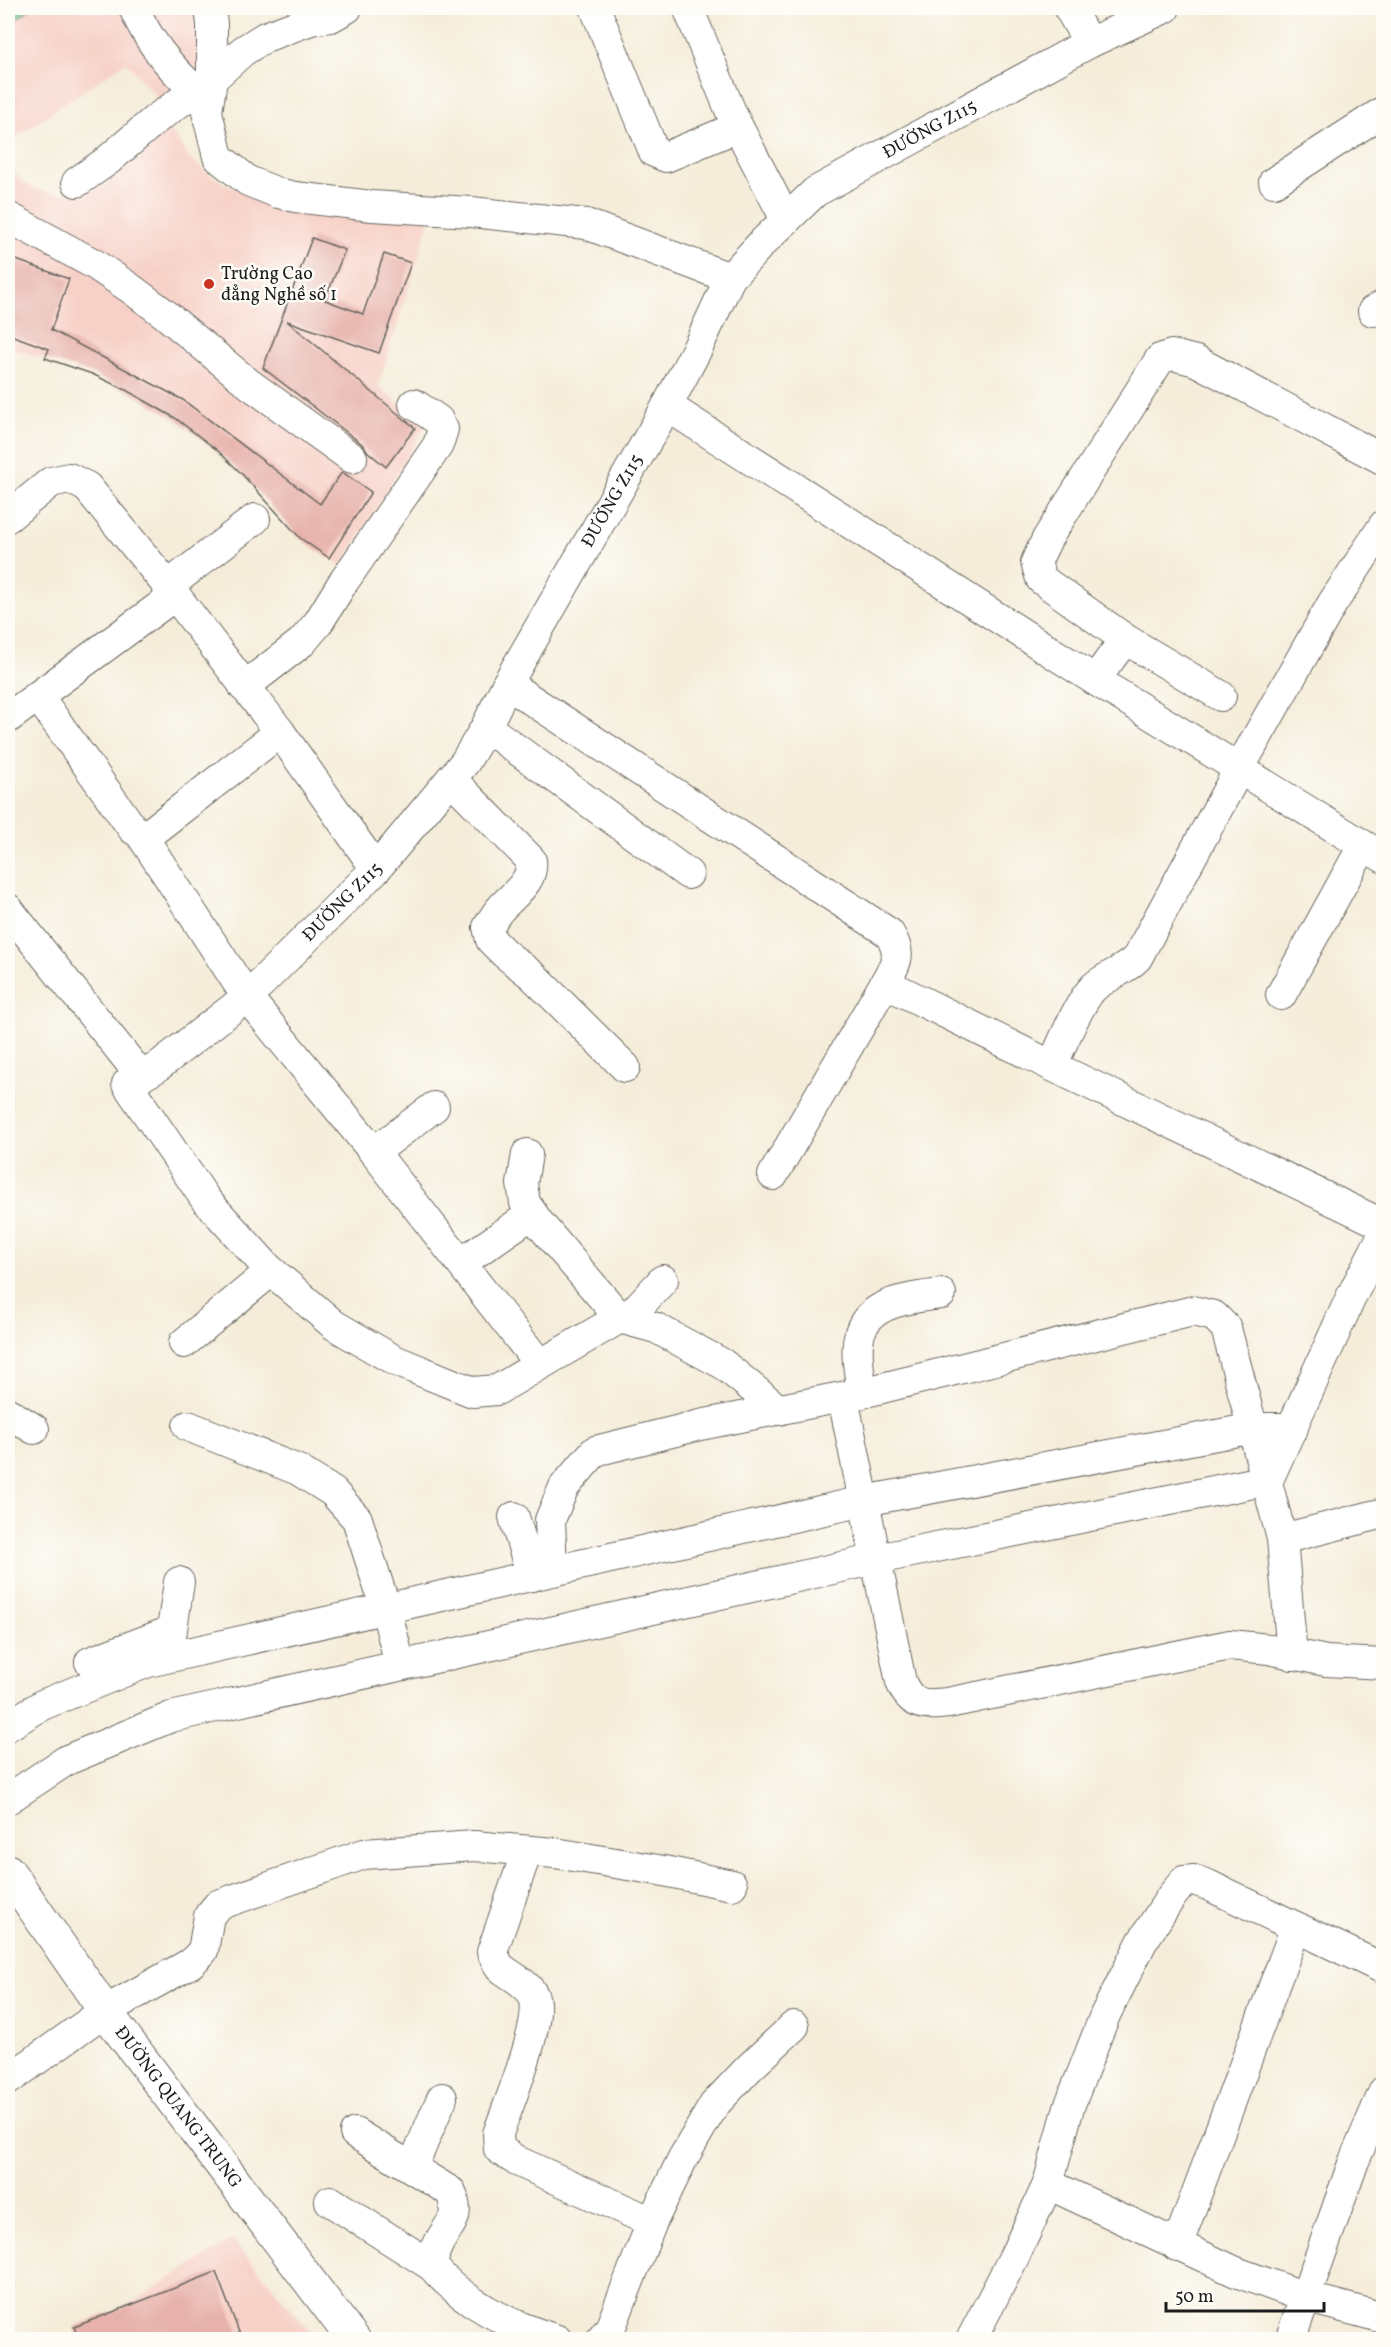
<svg xmlns="http://www.w3.org/2000/svg" width="1391" height="2347" font-family="Vollkorn,serif">
<style>
.built{fill:#f7d1c8}
.green{fill:#7ad297;stroke:#4b775a;stroke-width:1.5}
.building{fill:#e7b2ab}
.lines{fill:none;stroke-linecap:round;stroke-linejoin:round}
.minor-casing{stroke:#68655e;stroke-width:32}
.major-casing{stroke:#68655e;stroke-width:35}
.minor{stroke:#fff;stroke-width:30}
.major{stroke:#fff;stroke-width:33}
.poi-dot{fill:#c8321e;stroke:#fdfcf7;stroke-width:2}
.labels{text-anchor:middle;dominant-baseline:central;stroke-width:5;stroke-linejoin:round;paint-order:stroke}
.street-label{font-size:18px;fill:#1c1c1c;stroke:#fdfcf7}
.poi-label{font-size:18px;fill:#1c1c1c;stroke:#fdfcf7;text-anchor:start}
</style>
<rect width="100%" height="100%" fill="#fdfcf7"/>
<filter id="ink" filterUnits="userSpaceOnUse"><feTurbulence type="fractalNoise" baseFrequency=".0167" numOctaves="2"/><feDisplacementMap in="SourceGraphic" scale="12" xChannelSelector="R" yChannelSelector="G"/><feConvolveMatrix kernelMatrix="1 2 1 2 8 2 1 2 1" color-interpolation-filters="sRGB"/></filter>
<filter id="wash" filterUnits="userSpaceOnUse"><feTurbulence type="fractalNoise" baseFrequency=".008" numOctaves="4" result="noise"/><feDisplacementMap in="SourceGraphic" scale="24" xChannelSelector="R" yChannelSelector="G"/><feGaussianBlur stdDeviation="1.35" result="paint"/><feColorMatrix in="noise" values="0 0 0 0 0 0 0 0 0 0 0 0 0 0 0 0 0 1.4 0 .05"/><feComposite in="paint" operator="in"/></filter>
<g filter="url(#wash)">
<rect width="100%" height="100%" fill="#f5edda"/>
<!-- built -->
<path class="built" d="M8 8H199L206 61 162 103 126 62 8 142Z
M167 125 189 158 205 171 221 182 243 192 430 220 378 386 426 425 342 566 303 540 241 473 216 450 175 418 126 390 92 374 8 347V165L22 182 36 189 52 193H82L107 184Z
M233 2240 317 2339H79L74 2327 121 2309Z"/>
<!-- green -->
<path class="green" d="M8 8H31L8 25Z"/>
<g id="blocks">
<!-- building -->
<path class="building" d="M312 238 345 250 325 300 363 314 384 254 411 263 379 353 287 321 415 428 386 467 368 452 362 444 263 368Z
M8 257 69 279 51 330 183 400 320 504 342 472 371 492 329 558 300 538 241 473 217 450 175 418 126 390 92 374 45 358 49 349 8 334Z
M216 2272 242 2340H79L74 2327Z"/>
</g>
</g>
<g filter="url(#ink)">
<use href="#blocks" fill-opacity="0" stroke="#68655e" stroke-width="1.5"/>
<g class="lines">
<!-- minor casing -->
<g class="minor-casing">
<g id="minor">
<path d="M134 8C148 41 168 66 195 90"/>
<path d="M210 8 212 24V79L207 112 218 157 248 181 278 193 295 197 372 206 471 212 586 224 730 278"/>
<path d="M595 8 654 152 666 157 728 131 733 124V117"/>
<path d="M688 8 733 117 786 220"/>
<path d="M1069 8 1089 43"/>
<path d="M77 182 107 161 156 119 212 79 243 51 265 37 311 20 331 17 347 8"/>
<path d="M1274 182 1384 111"/>
<path d="M8 217 94 264 130 288 165 314 248 383 352 458"/>
<path d="M1373 311 1384 305"/>
<path d="M667 406 1095 680 1384 858"/>
<path d="M8 517 51 482 69 478 87 487 168 586 280 732 376 869"/>
<path d="M168 586 255 519"/>
<path d="M1095 680 1125 639"/>
<path d="M507 684 889 933C903 955 896 962 885 983L1052 1066 1384 1225"/>
<path d="M244 687 302 642 318 623 342 584 438 445 443 429 438 420 414 404"/>
<path d="M38 696 133 829 140 833H150L280 732"/>
<path d="M1221 696 1125 639 1041 579 1036 562 1047 539 1160 359 1172 355 1196 361 1384 460"/>
<path d="M8 718 174 596"/>
<path d="M486 727 688 874"/>
<path d="M451 779 531 860C534 881 515 893 502 907 496 913 492 921 488 927L491 940 504 953 533 976 625 1067"/>
<path d="M140 833 247 997 374 1152 540 1365"/>
<path d="M8 909 141 1076"/>
<path d="M1281 995 1363 846"/>
<path d="M1052 1066C1062 1045 1078 1003 1094 987 1106 976 1123 972 1137 958L1239 769 1332 604 1384 525"/>
<path d="M374 1152 434 1107"/>
<path d="M527 1154 522 1184 525 1203 539 1223 620 1318"/>
<path d="M773 1175 885 983"/>
<path d="M461 1263 532 1214"/>
<path d="M627 1319 663 1280"/>
<path d="M184 1343 271 1271"/>
<path d="M862 1393C860 1375 855 1355 859 1337 866 1301 912 1298 941 1294"/>
<path d="M843 1398 901 1682C911 1706 924 1706 948 1703L1230 1645 1269 1649 1326 1661 1384 1664"/>
<path id="s1" d="M779 1410 723 1364 656 1328 620 1318 497 1390 473 1392 450 1383 394 1360 334 1325 268 1268 206 1200 127 1084 156 1068 247 997 376 869 465 762 486 727 507 684 667 406 698 347 730 278 762 243 815 192 1089 43 1165 8"/>
<path d="M8 1413 34 1429"/>
<path d="M188 1426 298 1470 333 1492 357 1519 386 1609 400 1665"/>
<path d="M1268 1480 1352 1295 1384 1233"/>
<path d="M514 1517 532 1576"/>
<path d="M1282 1539 1384 1513"/>
<path d="M552 1571 550 1520 564 1487 595 1451 700 1425 862 1393 1193 1311 1214 1316 1226 1328 1282 1539 1292 1655"/>
<path d="M169 1650 179 1582"/>
<path d="M90 1662 171 1631"/>
<path d="M8 1726 42 1705 148 1662 864 1501 1254 1428H1293"/>
<path d="M8 1799 67 1760 171 1717 877 1559 1268 1480"/>
<path d="M527 1851 492 1952C495 1957 497 1964 501 1968 511 1976 527 1983 533 1995 545 2019 507 2107 498 2134L499 2149 517 2161 652 2222"/>
<path d="M8 2080 105 2011 191 1963 203 1951 209 1916 218 1905 364 1854 474 1846 555 1853 664 1871 732 1885"/>
<path d="M355 2133 451 2192C462 2222 447 2223 437 2247 434 2252 434 2260 432 2266 464 2304 510 2325 557 2340"/>
<path d="M412 2168 442 2098"/>
<path d="M1048 2184 1236 2272 1305 2297 1384 2318"/>
<path d="M330 2201 432 2266"/>
<path d="M1177 2246 1296 1927"/>
<path d="M601 2340 610 2329 652 2222 683 2158 714 2105 749 2068 794 2026"/>
<path d="M971 2340 1015 2255 1048 2184 1069 2107 1105 2015 1142 1942 1171 1897 1184 1881 1194 1880 1208 1885 1384 1969"/>
<path d="M1290 2340 1354 2161 1384 2091"/>
</g>
</g>
<!-- major casing -->
<g class="major-casing">
<g id="major">
<path id="s2" d="M8 1871 105 2011 354 2340"/>
</g>
</g>
<!-- minor -->
<use href="#minor" class="minor"/>
<!-- major -->
<use href="#major" class="major"/>
</g>
</g>
<!-- markers -->
<circle class="poi-dot" cx="209" cy="284" r="6"/>
<g class="labels">
<!-- street labels -->
<g class="street-label">
<text stroke="none"><textPath href="#s1" startOffset="2100">ĐƯỜNG Z115</textPath></text>
<text stroke="none"><textPath href="#s1" startOffset="1596">ĐƯỜNG Z115</textPath></text>
<text stroke="none"><textPath href="#s1" startOffset="1110">ĐƯỜNG Z115</textPath></text>
<text stroke="none"><textPath href="#s2" startOffset="291">ĐƯỜNG QUANG TRUNG</textPath></text>
</g>
<!-- poi labels -->
<g class="poi-label">
<text x="221" y="274">Trường Cao<tspan x="221" dy="21">đẳng Nghề số 1</tspan></text>
</g>
</g>
<!-- margin -->
<rect width="1391" height="2347" fill="none" stroke="#fdfcf7" stroke-width="30"/>
<!-- scale -->
<path d="M1166 2302v9h158v-9" fill="none" stroke="#1c1c1c" stroke-width="3"/>
<text x="1175" y="2302" font-size="18" fill="#1c1c1c" stroke="#fdfcf7" stroke-width="4.5" paint-order="stroke">50 m</text>
</svg>
